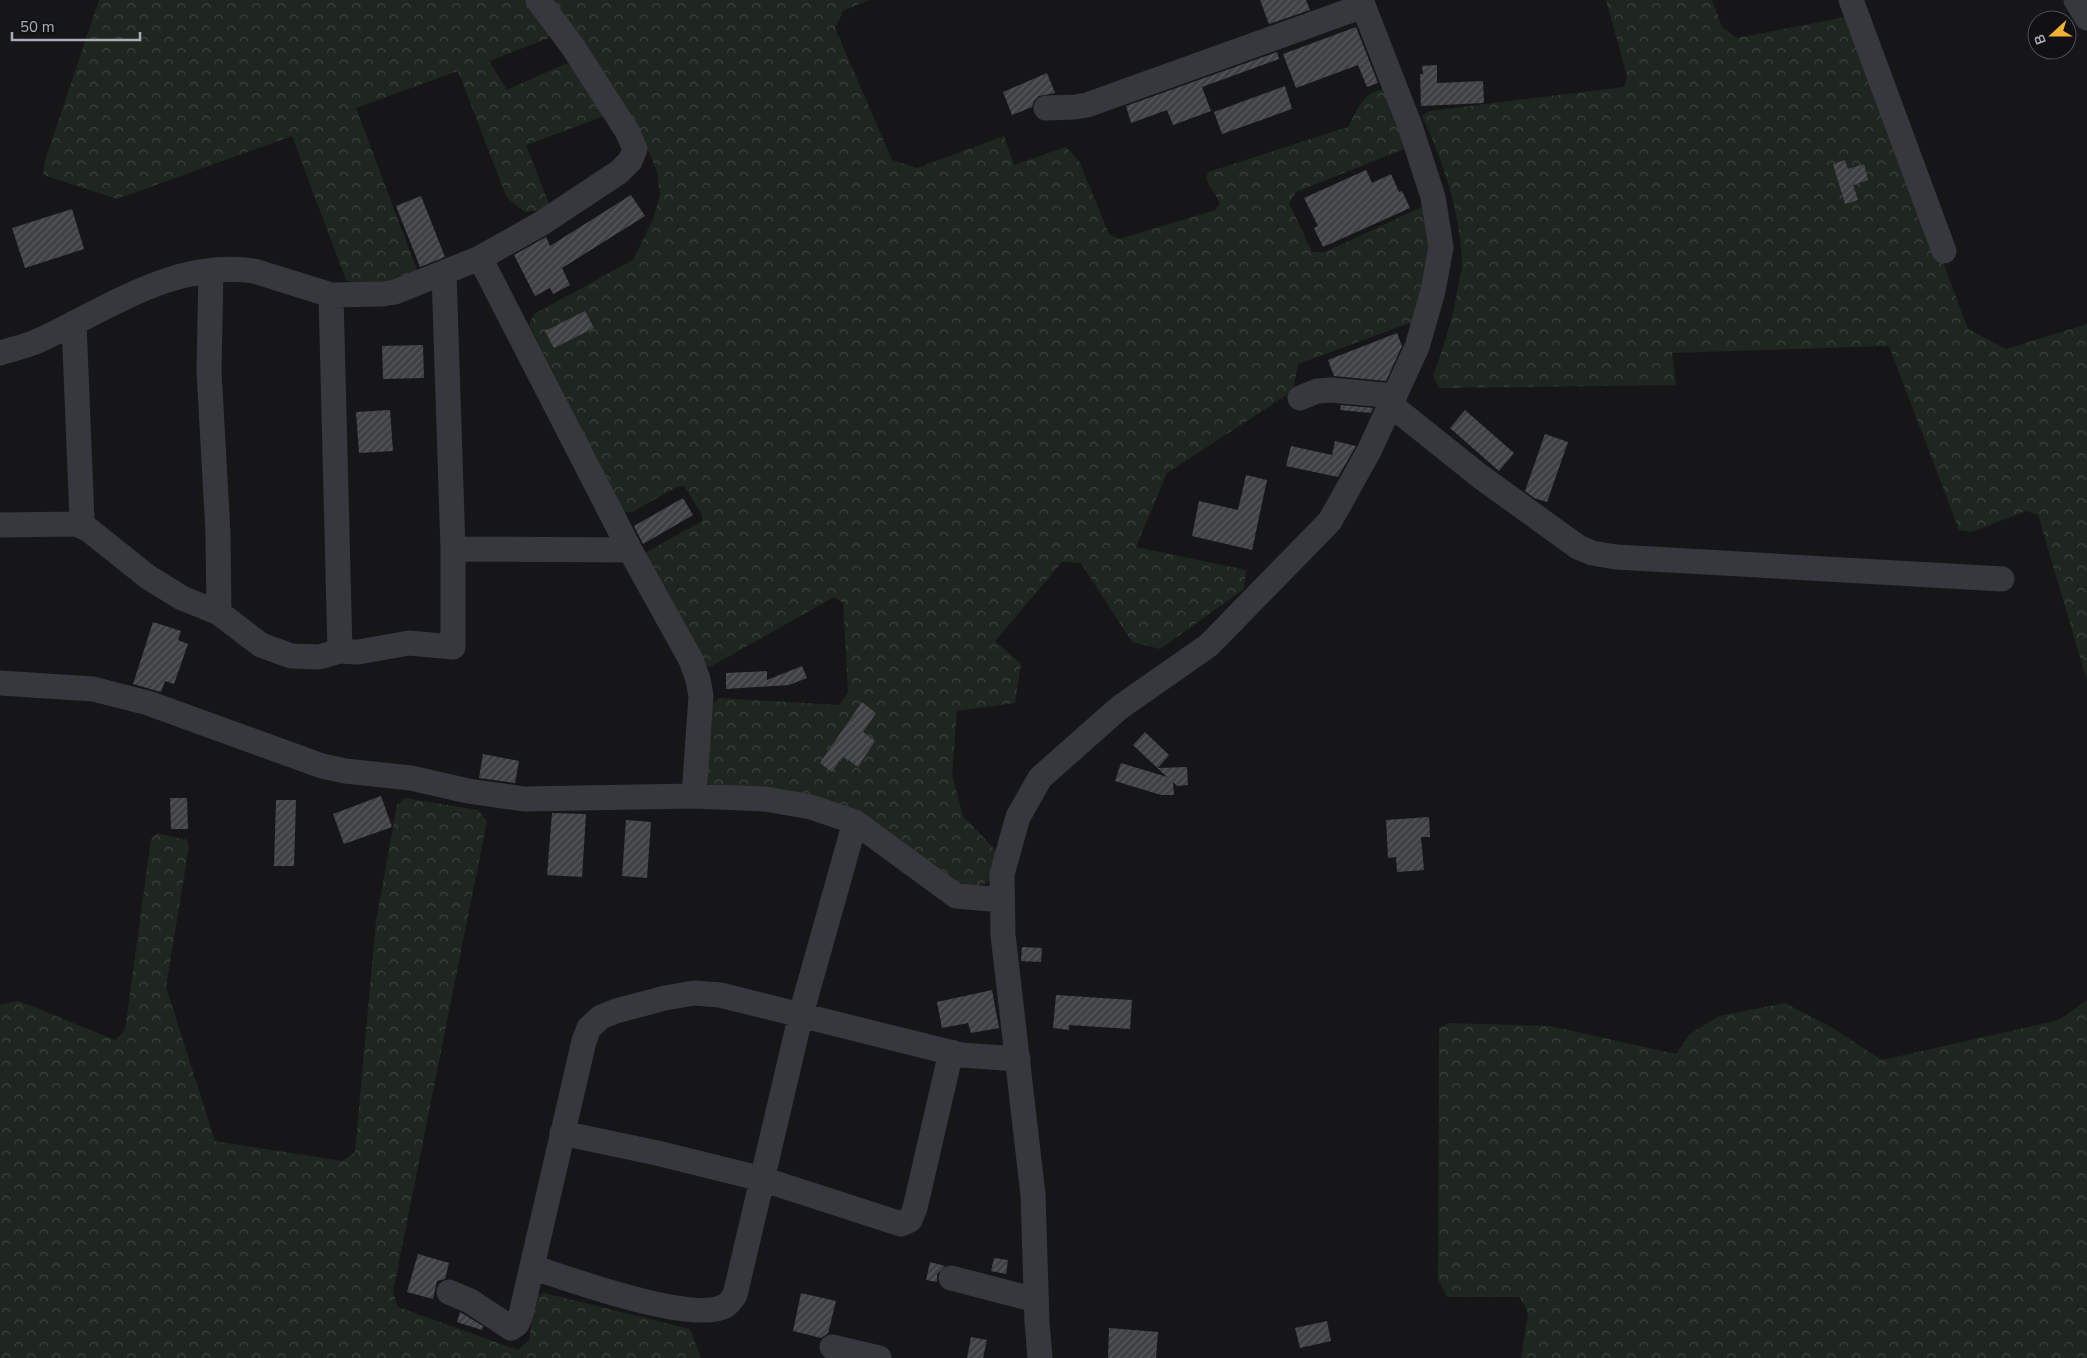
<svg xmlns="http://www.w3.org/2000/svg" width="2087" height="1358" font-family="'Nunito Sans',sans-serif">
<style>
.forest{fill:url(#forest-crowns)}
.building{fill:url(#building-hatch)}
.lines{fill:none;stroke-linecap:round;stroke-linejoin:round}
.minor{stroke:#37383d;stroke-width:25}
</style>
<defs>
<pattern id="forest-crowns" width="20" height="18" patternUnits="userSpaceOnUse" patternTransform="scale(1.25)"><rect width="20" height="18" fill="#1e261f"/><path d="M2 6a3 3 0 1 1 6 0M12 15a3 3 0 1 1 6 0" fill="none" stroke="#3c433d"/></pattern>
<pattern id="building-hatch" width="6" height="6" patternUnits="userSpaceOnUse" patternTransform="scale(1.25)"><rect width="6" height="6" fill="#404145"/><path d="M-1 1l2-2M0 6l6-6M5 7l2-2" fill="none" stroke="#595a5e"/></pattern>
</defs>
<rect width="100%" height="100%" fill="#161618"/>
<!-- forest -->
<path class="forest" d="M99 0H529L549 28V38L489 61 507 90 565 64 575 65 605 116 526 145 551 209 525 212 507 198 458 71 356 108 419 276 371 287 346 280 292 136 117 199 43 175 45 161Z
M548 0H869L843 11 835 28 892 160 917 168 1004 136 1014 165 1066 147 1079 161 1109 234 1119 239 1216 210 1220 203 1206 179 1208 172 1348 127C1359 107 1364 88 1390 89L1409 138 1404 149 1296 192 1289 203 1312 252H1325L1424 206 1434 237 1415 321 1298 364 1293 391 1167 473 1136 547 1246 570 1244 589 1160 649 1132 642 1081 563 1062 562 995 641 1021 664 1015 703 957 711 952 775 963 816 1001 856 995 878 976 888 944 878 859 812 716 788 704 782 712 704 719 698 839 705 848 693 843 603 834 597 710 667 701 665 645 553 702 521V515L684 486 677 487 632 512H624L529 325 534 314 633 260 654 217 660 194 657 171 644 141Z
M1606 0H1712L1722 27 1737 38 1851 16 1968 329 2006 349 2087 324V681L2038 515 2026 511 1972 532 1959 530 1889 346 1672 353 1676 385 1439 388 1433 376C1444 347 1453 318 1458 287 1459 280 1462 272 1462 264 1461 214 1443 161 1422 116L1429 111 1624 87 1627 76Z
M405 798 478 810 487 821 393 1292 398 1307 518 1350 529 1340 535 1297 544 1293 690 1329 701 1358H0V1005L19 1001 115 1040 125 1030 151 839 157 833 187 840 189 846 166 987 215 1141 342 1161 355 1152 376 921 397 805Z
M2087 1000V1358H1521L1528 1313 1520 1297H1447L1438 1279 1439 1029 1448 1023 1550 1026 1676 1054 1690 1034 1719 1016 1785 1003 1831 1027 1882 1060 2059 1020Z"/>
<!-- building -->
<path class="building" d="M1260 0H1306L1310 10 1269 24Z
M1356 27 1378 83 1367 87 1358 65 1296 88 1283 54Z
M1277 52 1279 59 1202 87 1211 111 1173 125 1167 110 1131 123 1126 106Z
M1437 65V83L1483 81 1484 103 1421 106 1420 74H1423L1422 66Z
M1047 73 1055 93 1039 96 1034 101 1032 107 1012 115 1003 92Z
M1285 86 1292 109 1222 134 1214 112Z
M1845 160 1848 169 1864 164 1868 180 1853 185 1858 200 1845 204 1833 164Z
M1366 170 1372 183 1391 174 1399 192 1402 191 1410 208 1323 247 1314 228 1318 226 1304 198Z
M631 195 645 216 562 268 570 285 553 294 550 288 535 296 514 255 546 237 550 246Z
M421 196 445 257 420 267 396 206Z
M72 209 84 249 25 268 12 228Z
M585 311 594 328 554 348 545 331Z
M1397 333 1402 346 1386 381 1334 376 1328 360Z
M423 345 424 378 383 379 382 346Z
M1341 405 1373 408 1371 413 1340 410Z
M390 410 393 451 359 453 356 412Z
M1465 410 1514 453 1499 471 1450 428Z
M1545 434 1568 442 1547 502 1534 498 1525 491Z
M1335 441 1356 446 1338 477 1286 466 1291 446 1332 455Z
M1246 475 1267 480 1252 550 1192 536 1199 501 1238 510Z
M683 498 693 515 643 544 634 526Z
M153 622 181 631 178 640 188 644 174 684 165 681 161 692 133 684Z
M802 666 807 678 789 685 726 689V673L767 671V680Z
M862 702 876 713 863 732 875 741 858 767 843 756 832 772 820 763Z
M1145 732 1169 755 1158 768 1187 767 1188 785 1177 786 1173 782 1174 795H1161L1115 781 1121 763 1167 777 1133 745Z
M483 754 519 761 515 783 479 778Z
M381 796 392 827 344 844 333 814Z
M170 798H187L188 829H171Z
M276 800H296L294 866H274Z
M552 813 586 814 582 877 547 875Z
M1429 817 1430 837H1421L1424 870 1397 872 1396 857 1388 858 1386 820Z
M626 820 651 822 647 878 622 876Z
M1022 947 1042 948 1041 962 1021 961Z
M992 990 999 1028 971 1033 968 1023 942 1028 937 1002Z
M1056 995 1132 1000 1130 1029 1069 1025V1030L1053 1028Z
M418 1254 449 1263 445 1279 437 1281 433 1299 407 1292Z
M994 1258 1008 1260 1006 1274 991 1271Z
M930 1262 945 1266 937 1274V1282L926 1280Z
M801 1293 836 1301 828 1333 821 1338 793 1331Z
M460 1312 483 1326 482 1330 457 1322Z
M1327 1321 1331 1341 1300 1348 1295 1328Z
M1109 1328 1158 1332 1156 1358H1108Z
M971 1337 987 1340 983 1358H967Z"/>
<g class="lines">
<!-- minor -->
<path class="minor" d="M1851 0 1944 251
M2076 0 2087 18
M1046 108 1075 107 1087 105 1363 6
M480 258 630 550 691 660 698 679 701 696 694 796
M211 271 209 371 218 533 219 613
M331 295 340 651 358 652 409 643 453 647V549L444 273
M0 353C13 349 27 346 40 340 107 309 176 259 254 271L331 295 383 294 395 292 480 258 542 223 619 172 630 161 635 149 627 131 573 47 538 0
M1300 398 1317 391 1331 390 1395 396
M1391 405 1481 477 1578 547 1592 553 1616 557 2002 579
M77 524 89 530 148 577 182 598 219 613 261 645 291 656 319 657 340 651
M0 525 77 524 82 519 74 323
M453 549 630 550
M0 683 93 689 148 703 322 766 345 771 411 778 468 791 524 799 694 796 765 799 811 807 855 822 956 896 1002 900
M562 1133 657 1153 762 1179 901 1224 910 1220 915 1208 951 1052
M532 1267C569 1279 692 1324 725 1306 729 1304 732 1299 735 1295L801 1014 855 822
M951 1278 1036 1300
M449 1292 470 1301 511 1328 517 1324 521 1314 584 1041 589 1028 601 1017 616 1011 665 998 694 993 720 995 961 1055 1018 1059
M832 1347 879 1358
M1040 1358 1037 1322 1033 1195 1003 935 1002 874 1018 817 1040 778 1119 708 1209 645 1330 521 1369 451 1417 347 1433 291 1441 247 1433 197 1410 126 1361 0"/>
</g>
<!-- north arrow -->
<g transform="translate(2052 35) rotate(249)"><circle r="24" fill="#111113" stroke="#4d4f55"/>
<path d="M0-4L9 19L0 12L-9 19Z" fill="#f2b134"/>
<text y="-8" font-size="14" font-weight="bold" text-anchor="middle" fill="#a8adb8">B</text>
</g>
<!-- scale -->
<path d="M12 32v8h128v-8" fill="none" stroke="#a8adb8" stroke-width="2.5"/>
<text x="20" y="32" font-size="15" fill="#a8adb8" stroke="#111113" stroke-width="4" paint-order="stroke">50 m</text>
</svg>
